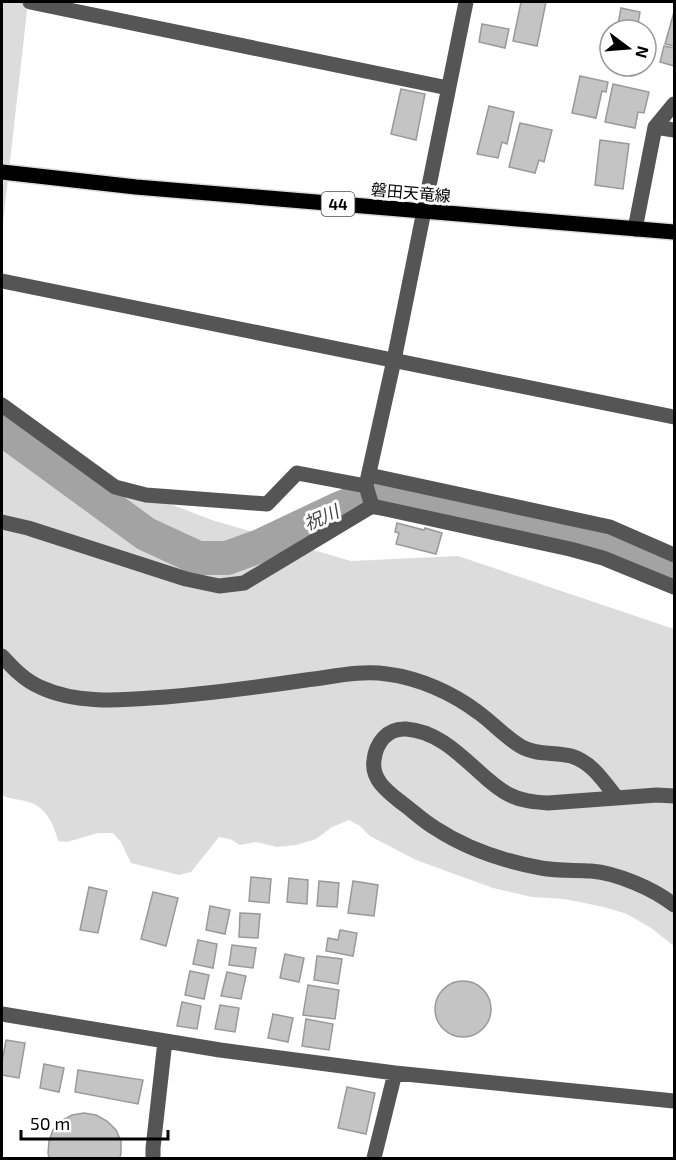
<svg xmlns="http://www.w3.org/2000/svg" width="676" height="1160" font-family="'Exo 2','Noto Sans JP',sans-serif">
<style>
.green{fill:#dcdcdc}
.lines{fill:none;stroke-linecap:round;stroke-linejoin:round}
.river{stroke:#a3a3a3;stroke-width:34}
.building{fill:#c4c4c4;stroke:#999;stroke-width:1.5}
.major-casing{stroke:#dbdbdb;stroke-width:18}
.minor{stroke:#555;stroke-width:15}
.major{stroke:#000;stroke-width:15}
.labels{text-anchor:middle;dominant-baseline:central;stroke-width:6;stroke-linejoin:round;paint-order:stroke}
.shield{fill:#fff;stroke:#4c4c4c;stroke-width:1.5}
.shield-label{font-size:15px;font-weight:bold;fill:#000}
.street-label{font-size:16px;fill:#000;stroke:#fff}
.water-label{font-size:18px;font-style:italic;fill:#444;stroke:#fff}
</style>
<rect width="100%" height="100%" fill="#fff"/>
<!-- green -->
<path class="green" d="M2 2H28L2 232Z
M2 429 32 451 212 520 351 561 458 556 674 629V946L651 928 627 914 604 907 564 899 532 897 493 888 416 860 370 836 360 826 349 820 332 827 316 839 296 845 277 847 256 842 240 845 230 839 219 837 191 872 179 875 131 863 121 842 113 833H98L67 842 58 841C53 821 44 803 20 800 13 799 9 798 2 795Z"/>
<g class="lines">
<!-- river -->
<path class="river" d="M2 429 146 534 198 558H227L260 546 338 509 368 497 407 501 612 545 674 571"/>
</g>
<!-- building -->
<path class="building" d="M521 2H546L537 46 513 41Z
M621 8 640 12 637 30H617Z
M674 12V46L665 44Z
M482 24 509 29 505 48 479 42Z
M664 46 674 48V66L660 62Z
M580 76 608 82 606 92 602 91 596 118 572 113Z
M613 84 649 92 644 113 638 112 635 128 605 122Z
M401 89 425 94 416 140 391 134Z
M489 106 514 112 507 144 502 142 498 158 477 154Z
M520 123 552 130 544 162 539 160 535 173 509 167Z
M600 140 629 144 623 189 595 185Z
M397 523 424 530 425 528 442 533 436 554 396 544 399 533 395 532Z
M251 877 271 879 269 903 249 901Z
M289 878 308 880 307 904 287 902Z
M319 881 339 883 337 907 317 906Z
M353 881 378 885 374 916 348 913Z
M89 887 107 891 98 933 80 930Z
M153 892 178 898 166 946 141 939Z
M210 906 230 910 225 934 206 930Z
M240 913 260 914 258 938 239 937Z
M340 930 357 933 353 956 326 951 328 938 338 940Z
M198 940 217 944 213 968 193 964Z
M232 945 256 948 253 968 229 965Z
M285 954 304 958 299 982 280 978Z
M317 956 342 959 338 984 314 980Z
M190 971 209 975 204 999 185 995Z
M227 972 246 976 241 999 221 996Z
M435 1009a28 28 0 1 1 56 0a28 28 0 1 1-56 0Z
M308 985 339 990 335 1019 303 1015Z
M182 1002 201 1006 197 1029 177 1026Z
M220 1005 239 1008 235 1032 215 1029Z
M273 1014 293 1018 288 1042 268 1038Z
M306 1019 333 1024 329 1050 302 1046Z
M6 1040 25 1043 19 1078 2 1075V1062Z
M44 1064 64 1068 59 1092 40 1088Z
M78 1070 143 1080 138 1104 75 1092Z
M347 1087 375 1093 366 1134 338 1128Z
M84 1113 96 1115 107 1121 116 1130 121 1141V1153L120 1158H49L48 1153 49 1141 53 1130 61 1121 72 1115Z"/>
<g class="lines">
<!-- major casing -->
<g class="major-casing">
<path id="major" d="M2 172 136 187 674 232"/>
</g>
<!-- minor -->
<path class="minor" d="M30 2 448 88
M655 127 674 130
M635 229 655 127 674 104
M2 281 674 417
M2 405 115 487 146 495 267 504 297 473 366 486
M369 475 610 527 674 555
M372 506 366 486 394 360 466 2
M2 522 28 528 186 579 219 586 244 583 372 506 570 549 603 558 674 587
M2 656C13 668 24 680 40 687 78 705 125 700 166 697 213 693 259 687 306 680 332 677 361 670 387 674 419 678 453 693 479 713 493 723 506 738 522 747 536 755 555 752 571 756 592 762 604 782 617 798
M674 796 657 795 548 803C534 802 521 801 508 794 500 790 493 784 486 778 463 758 439 731 406 729 387 728 376 743 374 760 371 780 388 792 402 803 413 811 423 821 435 828 467 849 503 861 541 868 557 871 574 870 591 871 617 873 654 889 674 905
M2 1014 220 1050 395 1073 674 1101
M153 1158V1148L165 1041
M374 1158 395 1073"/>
<!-- major -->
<use href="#major" class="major"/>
</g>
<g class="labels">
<!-- shield labels -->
<rect class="shield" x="321.5" y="192" width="33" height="24" rx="4.5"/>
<g class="shield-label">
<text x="338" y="204">44</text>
</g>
<!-- street labels -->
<g class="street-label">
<text transform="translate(411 192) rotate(5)">磐田天竜線</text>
</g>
<!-- water labels -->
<g class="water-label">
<text transform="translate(321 517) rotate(-24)">祝川</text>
</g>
</g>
<!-- border -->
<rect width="676" height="1160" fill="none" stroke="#000000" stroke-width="6"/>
<!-- north arrow -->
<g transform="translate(628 48) rotate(106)"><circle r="28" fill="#ffffff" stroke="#999999" stroke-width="1.5"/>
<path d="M0-4.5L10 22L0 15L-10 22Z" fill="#000000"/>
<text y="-9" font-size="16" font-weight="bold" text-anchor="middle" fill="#000000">N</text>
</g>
<!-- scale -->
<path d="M21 1130v9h147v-9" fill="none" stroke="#000000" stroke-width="3"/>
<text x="30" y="1130" font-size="18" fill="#000000" stroke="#ffffff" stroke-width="4.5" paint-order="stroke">50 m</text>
</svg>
